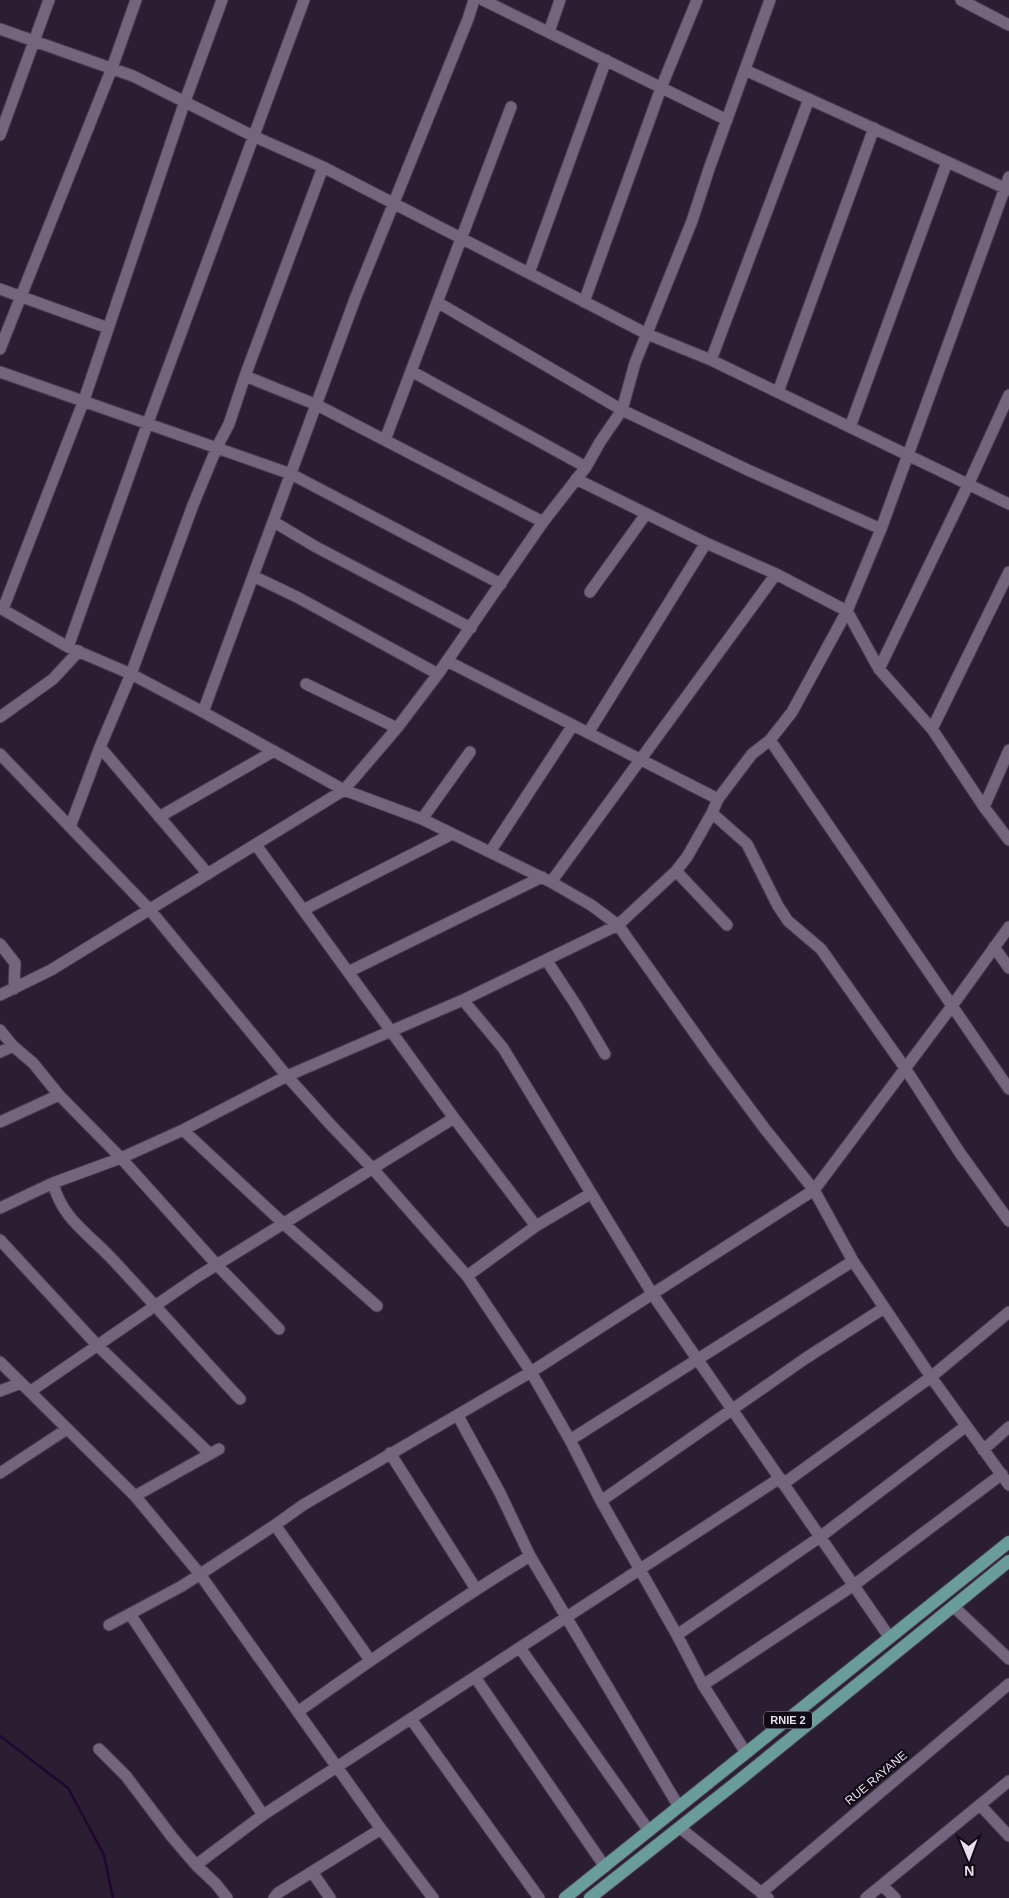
<svg xmlns="http://www.w3.org/2000/svg" width="1009" height="1898" font-family="Helvetica,sans-serif">
<style>
.lines{fill:none;stroke-linecap:round;stroke-linejoin:round}
.stream{stroke:#210630;stroke-width:2.5}
.minor-casing{stroke:#463b4e;stroke-width:13}
.major-casing{stroke:#463b4e;stroke-width:14}
.minor{stroke:#74657f;stroke-width:11}
.major{stroke:#6a9d99;stroke-width:12}
.labels{text-anchor:middle;dominant-baseline:central;stroke-width:4.5;stroke-linejoin:round;paint-order:stroke}
.shield{fill:#100a14;stroke:#a69fad;stroke-width:1}
.shield-label{font-size:11px;font-weight:bold;fill:#e7dfee}
.street-label{font-size:12px;fill:#e7dfee;stroke:#100a14}
</style>
<rect width="100%" height="100%" fill="#2b1e33"/>
<g class="lines">
<!-- stream -->
<path class="stream" d="M0 1736 68 1788 104 1855 113 1898"/>
<!-- minor casing -->
<g class="minor-casing">
<path id="minor" d="M483 0 727 120
M961 0 1009 25
M0 29 133 76 253 136 323 167 647 334 711 360 1009 504
M549 32 560 0
M745 70 1009 190
M0 135 49 0
M1009 177 881 529 847 611 879 669 932 729 984 807 1009 840
M529 273 606 60
M0 289 108 328
M437 302 622 410 750 471 881 529
M584 302 661 88 697 0
M0 349 112 68 136 0
M711 360 809 99
M411 371 586 467
M0 372 291 474 501 584
M245 376 317 405 543 522
M778 392 874 128
M850 427 947 162
M385 440 511 107
M274 522 316 547 471 628
M253 576 297 597 438 674
M590 592 646 514
M0 608 68 647 131 674 203 712 344 790 422 819 551 882 591 905 618 925 713 1059 765 1129 814 1190 853 1261 931 1377 1009 1485
M3 609 84 400 185 101 222 0
M68 647 147 425 304 0
M447 661 718 799
M879 669 968 485 1009 395
M306 684 397 728
M203 712 355 299 468 19 474 0
M0 717 53 679 79 651
M932 729 1009 572
M588 733 706 543
M770 740 1009 1089
M100 747 208 874
M0 754 150 910 287 1076 329 1123 373 1169 467 1276 531 1372 570 1440 601 1501 677 1635 703 1685 746 1753
M984 807 1009 750
M712 813 747 844 778 906 788 921 821 949 905 1068 960 1153 1009 1221
M159 817 274 751
M422 819 470 752
M70 827 100 747 131 674 193 505 217 447 229 424 245 376 323 167
M256 845 454 1118 536 1226
M490 852 573 725
M676 871 727 925
M551 882 776 574
M303 910 452 834
M0 944 15 963 14 989
M994 947 1009 968
M547 961 576 1005 605 1054
M348 972 542 877
M0 995 51 970 344 790 397 728 438 674 543 522 586 467 600 442 622 410 635 363 692 221 709 169 770 0
M463 1000 503 1048 653 1295 890 1638
M0 1030 13 1046 33 1063 59 1095 121 1158 217 1265 279 1329
M0 1052 13 1046
M0 1122 59 1095
M183 1130 284 1224 377 1306
M53 1183C62 1219 89 1234 113 1260 156 1306 197 1353 240 1399
M0 1208 53 1183 121 1158 183 1130 287 1076 463 1000 618 925 676 871 687 857 712 813 718 799 730 783 752 754 770 740 792 712 847 611 776 574 706 543 576 479
M0 1240 97 1345 210 1454
M467 1276 536 1226 590 1194
M0 1362 135 1496 199 1573 381 1829 433 1898
M0 1391 21 1383
M31 1391 197 1277 454 1118
M458 1416 500 1493 530 1556 679 1807
M570 1440 853 1261
M983 1450 1009 1427
M390 1453 476 1589
M0 1473 67 1429
M783 1484 931 1377 1009 1312
M135 1496 219 1449
M601 1501 806 1358 884 1308
M954 1607 1009 1659
M130 1614 263 1815
M109 1625 182 1586 275 1525
M677 1635 820 1537 966 1426
M520 1648 649 1831
M370 1660 275 1525 303 1505 531 1372 814 1190 952 1006 1009 927
M475 1677 605 1867
M703 1685 854 1585 1002 1474
M299 1711C375 1657 451 1604 530 1556
M411 1719 539 1898
M99 1749 126 1776 172 1837 196 1865 216 1884 227 1898
M980 1805 1009 1836
M680 1828 768 1898
M196 1865 263 1815 780 1478
M312 1872 330 1898
M883 1886 895 1898
M761 1893 1009 1684
M274 1898 278 1893 381 1829
M866 1898 1009 1781"/>
</g>
<!-- major casing -->
<g class="major-casing">
<path id="major" d="M565 1898 1009 1542
M590 1898 742 1778 1009 1561"/>
</g>
<!-- minor -->
<use href="#minor" class="minor"/>
<!-- major -->
<use href="#major" class="major"/>
</g>
<g class="labels">
<!-- shield labels -->
<rect class="shield" x="764" y="1711.5" width="48" height="17" rx="4"/>
<g class="shield-label">
<text x="788" y="1720">RNIE 2</text>
</g>
<!-- street labels -->
<g class="street-label">
<text transform="translate(876 1778) rotate(-40)">RUE RAYANE</text>
</g>
</g>
<!-- north arrow -->
<g transform="translate(969 1858) rotate(179)" stroke="#100a14" stroke-width="4" paint-order="stroke">
<path d="M0-4L9 19L0 12L-9 19Z" fill="#e7dfee"/>
<text y="-8" font-size="14" font-weight="bold" text-anchor="middle" fill="#e7dfee">N</text>
</g>
</svg>
